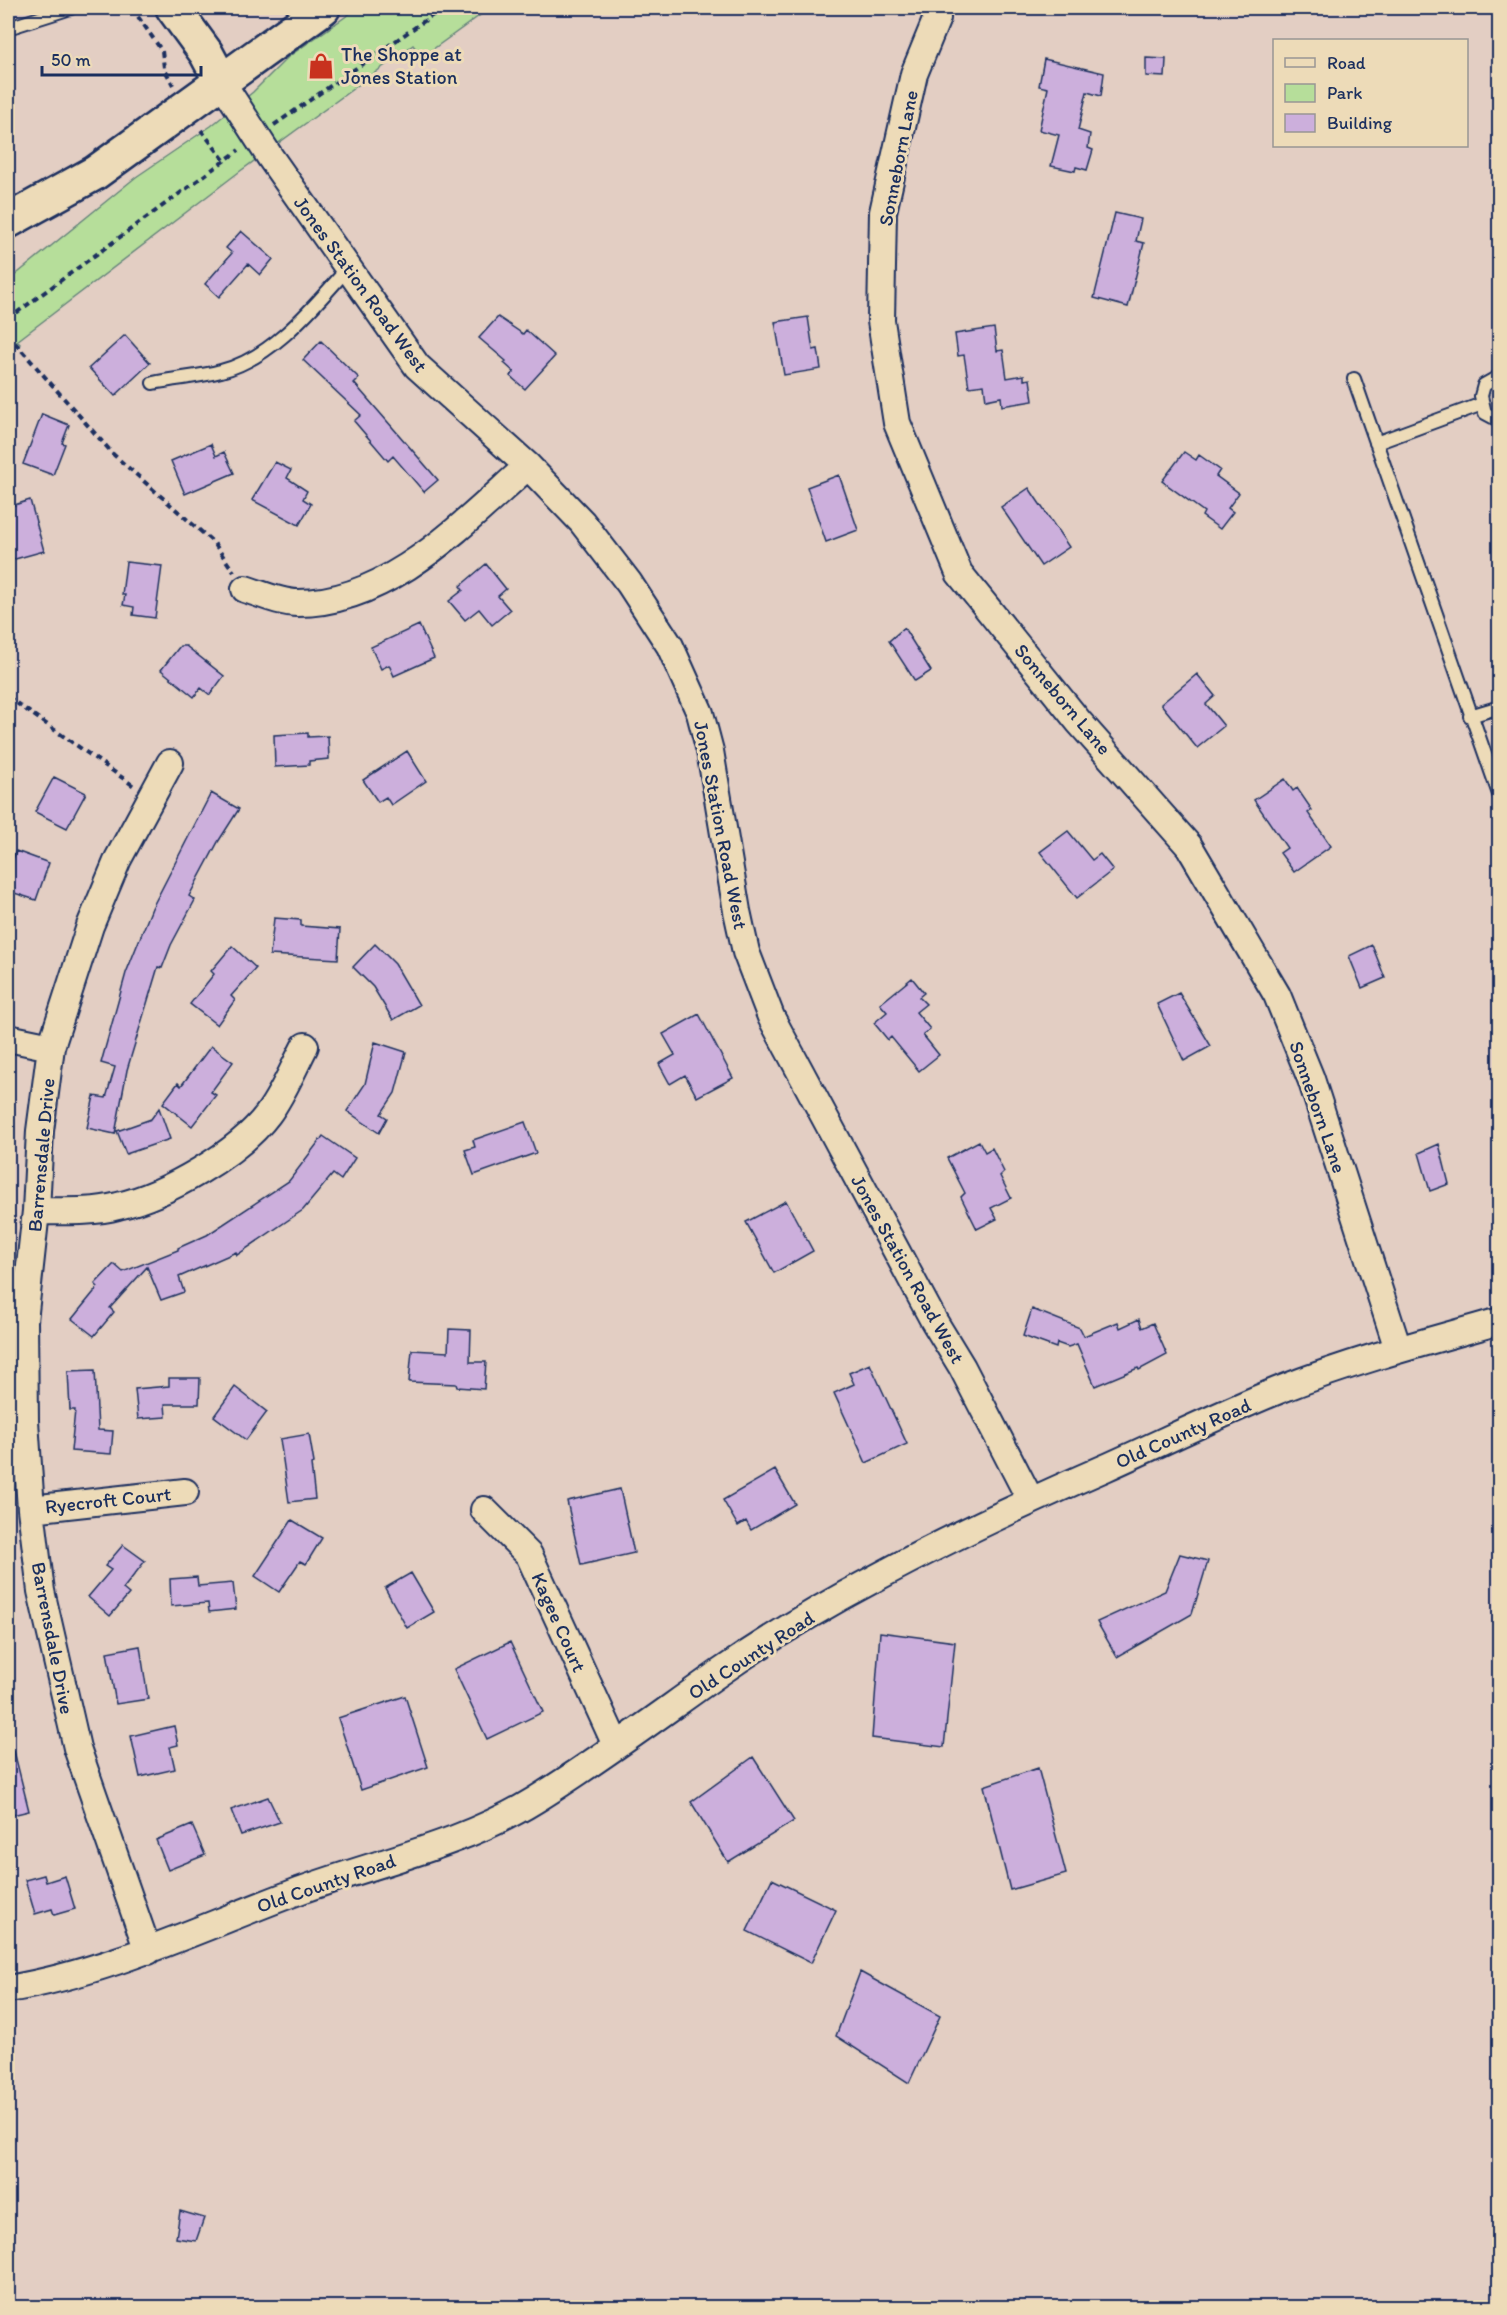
<svg xmlns="http://www.w3.org/2000/svg" width="1507" height="2315" font-family="Itim,sans-serif">
<style>
.green{fill:#b6de9a;stroke:#68867c;stroke-width:1.5}
.building{fill:#ccafdc;stroke:#1b2f5e;stroke-width:1.5}
.lines{fill:none;stroke-linecap:round;stroke-linejoin:round}
.lane-casing{stroke:#1b2f5e;stroke-width:16}
.street-casing{stroke:#1b2f5e;stroke-width:30}
.secondary-casing{stroke:#1b2f5e;stroke-width:38}
.path{stroke:#1b2f5e;stroke-width:4;stroke-dasharray:6 4.5;stroke-linecap:butt}
.lane{stroke:#eddbb8;stroke-width:12}
.street{stroke:#eddbb8;stroke-width:26}
.secondary{stroke:#eddbb8;stroke-width:33}
.labels{text-anchor:middle;dominant-baseline:central;stroke-width:6;stroke-linejoin:round;paint-order:stroke}
.poi-label{font-size:20px;fill:#1b2f5e;stroke:#eddbb8;text-anchor:start}
.street-label{font-size:20px;fill:#1b2f5e;stroke:#eddbb8}
</style>
<rect width="100%" height="100%" fill="#e3cec3"/>
<filter id="ink" filterUnits="userSpaceOnUse"><feTurbulence type="fractalNoise" baseFrequency=".0167" numOctaves="2"/><feDisplacementMap in="SourceGraphic" scale="12" xChannelSelector="R" yChannelSelector="G"/><feConvolveMatrix kernelMatrix="1 2 1 2 8 2 1 2 1" color-interpolation-filters="sRGB"/></filter>
<g filter="url(#ink)">
<!-- green -->
<path class="green" d="M358 8H490L422 57 413 45 239 172 17 341 20 344 8 354V281L136 177 211 126 253 92 288 57Z"/>
<!-- building -->
<path class="building" d="M1146 58 1166 59 1165 77 1146 76Z
M1044 59 1104 73 1101 96 1087 92 1078 130 1090 134 1088 148 1093 150 1087 170 1076 167 1075 171 1051 166 1059 135 1039 130 1048 88 1039 86Z
M1115 213 1141 219 1136 241 1144 243 1128 307 1094 298Z
M241 231 273 259 260 275 248 264 219 297 205 284 232 253 226 248Z
M498 317 523 334 526 330 555 356 525 389 510 376 514 372 504 363 506 361 479 338Z
M808 317 813 350 818 349 821 369 784 375 775 322Z
M994 328 997 351 1003 350 1007 378 1024 375V380L1030 379 1033 401 1002 406 1001 397 986 400 984 385 969 387 964 355 958 356 955 334Z
M125 335 150 363 115 396 89 368Z
M321 341 359 378 354 383 438 480 424 492 393 456 388 461 354 421 361 415 303 360Z
M42 414 69 425 62 443 65 444 53 475 23 464Z
M211 444 216 456 224 452 234 473 185 494 171 461Z
M1184 452 1196 460 1199 455 1220 470 1216 476 1239 493 1228 508 1233 512 1220 529 1202 516 1204 512 1162 481Z
M275 462 291 470 287 478 307 491 303 499 311 504 299 525 252 500Z
M839 475 858 530 826 542 807 487Z
M1029 488 1069 547 1041 566 1001 507Z
M30 500 44 551 8 561V507Z
M126 562 162 566 155 618 133 615 134 607 123 605 125 595H122Z
M486 564 506 589 498 596 510 610 492 625 479 609 465 620 449 601 463 590 460 586Z
M419 625 434 658 394 676 389 665 381 669 371 647Z
M904 628 931 671 915 681 889 641Z
M180 646H186L224 676 210 695 201 688 194 697 161 670Z
M1197 674 1215 696 1206 704 1224 726 1197 748 1161 704Z
M308 733V737L328 736 329 759 309 761V765L275 767 274 735Z
M407 751 426 781 391 805 386 797 378 802 363 780Z
M54 777 86 793 67 828 35 812Z
M1285 779 1293 791 1297 788 1312 810 1308 813 1331 846 1294 872 1280 853 1287 848 1254 800Z
M211 793 239 809 218 842 189 896 195 900 171 945 162 968 158 967 127 1070 115 1134 87 1128 94 1096 106 1098 115 1067 101 1063 126 973 152 908Z
M1068 831 1092 860 1100 854 1113 870 1077 898 1040 852Z
M16 851 49 863 36 900 8 891V873Z
M274 918 301 920V926L340 929 338 959 270 955Z
M375 944 395 964 419 1005 393 1020 373 987 353 967Z
M1372 945 1385 978 1362 988 1349 956Z
M232 946 256 968 231 996 235 1000 217 1025 190 1004 214 974 211 971Z
M912 978 924 993 919 997 926 1004 916 1012 930 1029 923 1035 939 1055 919 1071 891 1037 888 1040 874 1023 887 1012 880 1004Z
M1179 993 1211 1046 1184 1061 1157 1004Z
M699 1014 733 1078 697 1097 685 1075 670 1084 659 1064 675 1055 663 1034Z
M375 1042 406 1052 395 1093 381 1114 387 1118 379 1133 347 1111 365 1084Z
M211 1046 233 1062 211 1092 216 1095 192 1126 163 1103 178 1083 181 1086Z
M159 1108 170 1139 126 1154 117 1131 151 1119Z
M525 1122 536 1153 474 1175 465 1150 475 1147 473 1140Z
M323 1136 355 1158 341 1180 333 1174 303 1210 237 1255 236 1252 179 1277 184 1292 161 1300 147 1267 110 1308 114 1312 94 1336 72 1319 98 1287 95 1284 114 1264 123 1272 178 1250V1248L207 1235 289 1181Z
M979 1141 985 1152 992 1148 1004 1172 1000 1176 1011 1198 991 1208 997 1219 977 1229 961 1197 965 1193 947 1158Z
M1439 1144 1449 1184 1430 1191 1419 1153Z
M786 1201 813 1251 774 1273 746 1222Z
M1032 1309 1080 1328 1084 1336 1118 1322 1120 1328 1139 1319 1142 1328 1153 1323 1167 1355 1139 1370 1138 1368 1095 1386 1077 1344 1068 1347 1057 1343 1056 1348 1023 1336Z
M449 1329 471 1330 470 1362H486L484 1389 457 1387 456 1384 409 1382 412 1350 448 1352Z
M870 1364 907 1444 866 1463 834 1393 854 1384 849 1373Z
M95 1370 98 1430 113 1431 111 1454 71 1451 75 1410H70L68 1371Z
M169 1378H200L199 1404H165L166 1417 138 1419 135 1389 169 1386Z
M235 1387 267 1412 246 1440 214 1416Z
M309 1434 314 1463 311 1464 315 1499 289 1502 280 1439Z
M775 1470 795 1504 751 1530 746 1521 738 1526 723 1500Z
M620 1489 634 1553 581 1565 567 1501Z
M292 1520 322 1538 306 1564 300 1561 279 1592 255 1576Z
M123 1545 145 1561 123 1589 129 1594 110 1616 88 1597 111 1570 105 1566Z
M1180 1554 1208 1561 1192 1614 1117 1657 1097 1622 1165 1591Z
M411 1573 434 1612 407 1628 385 1588Z
M197 1577 198 1586 233 1583 236 1609 209 1612 208 1603 171 1606 170 1579Z
M880 1632 955 1642 944 1747 872 1738Z
M510 1642 543 1712 487 1739 454 1669Z
M140 1646 148 1699 116 1704 107 1652Z
M405 1696 428 1767 361 1790 338 1718Z
M174 1726 178 1745 170 1747 175 1769 140 1777 131 1736Z
M14 1751 29 1811 8 1816V1752Z
M753 1757 794 1821 728 1862 691 1802Z
M1038 1768 1066 1874 1010 1890 984 1786Z
M268 1797 280 1822 241 1835 231 1810Z
M192 1825 205 1855 168 1870 156 1840Z
M44 1875 46 1882 65 1876 75 1909 54 1915 52 1909 35 1914 25 1880Z
M772 1879 836 1910 811 1963 747 1931Z
M860 1972 940 2016 909 2083 836 2036Z
M180 2211 204 2218 196 2241 176 2238Z"/>
<g class="lines">
<!-- lane casing -->
<g class="lane-casing">
<path id="lane" d="M8 28 71 8
M1500 376 1484 385 1481 396 1485 413 1500 421
M1354 379 1500 797
M153 383C176 378 199 377 221 371 273 358 314 306 348 268
M1376 443 1482 404
M1470 716 1500 707"/>
</g>
<!-- street casing -->
<g class="street-casing">
<path id="street" d="M937 18 914 74 883 212 881 321 897 423 959 573 1079 722 1189 846 1277 995 1311 1079 1398 1349
M221 81 270 157 417 366 528 466 582 522 629 583 670 646 700 713 710 751 737 911 746 952 771 1017 934 1321 962 1367 1031 1501
M245 589C261 594 281 603 298 603 390 603 464 522 528 466
M8 1038 51 1047
M36 1211C63 1211 92 1213 118 1206 166 1195 238 1154 268 1114 283 1094 293 1069 305 1046
M31 1509 185 1492
M484 1510 529 1555 616 1745
M148 1951 77 1748 41 1591 31 1509 25 1421 24 1321 36 1211 40 1131 51 1047 90 926 118 859 170 763
M8 1989C111 1972 206 1925 304 1889 382 1861 464 1844 535 1800 598 1761 658 1716 719 1673 768 1639 821 1607 874 1579 949 1538 1027 1502 1105 1468 1163 1442 1220 1414 1279 1390 1350 1362 1425 1342 1500 1321"/>
</g>
<!-- secondary casing -->
<g class="secondary-casing">
<path id="secondary" d="M173 8 206 53 221 81
M8 221 95 173 323 8"/>
</g>
<!-- path -->
<path class="path" d="M132 8 162 51 164 68 173 85
M274 125 443 8
M201 130 225 161
M8 319 239 150
M8 335 114 455 214 543 234 572
M8 697 134 786"/>
<!-- lane -->
<use href="#lane" class="lane"/>
<!-- street -->
<use href="#street" class="street"/>
<!-- secondary -->
<use href="#secondary" class="secondary"/>
</g>
</g>
<!-- icons -->
<defs>
<g id="shop-bare" transform="scale(2.07)"><path d="M-5-2.5h2.3a2.7 3.5 0 0 1 5.4 0H5L5.5 6h-11ZM-1.5-2.5h3a1.5 2.3 0 0 0-3 0Z" fill="#c8321e" stroke="#eddbb8" stroke-width="2.5" paint-order="stroke"/></g>
</defs>
<g fill-rule="evenodd">
<use href="#shop-bare" x="321" y="66"/>
</g>
<g class="labels">
<!-- poi labels -->
<g class="poi-label">
<text x="341" y="54">The Shoppe at<tspan x="341" dy="23">Jones Station</tspan></text>
</g>
<!-- street labels -->
<g class="street-label">
<text transform="translate(898 158) rotate(-79)">Sonneborn Lane</text>
<text transform="translate(361 284) rotate(54)">Jones Station Road West</text>
<text transform="translate(1063 699) rotate(50)">Sonneborn Lane</text>
<text transform="translate(721 825) rotate(79)">Jones Station Road West</text>
<text transform="translate(1318 1107) rotate(71)">Sonneborn Lane</text>
<text transform="translate(41 1155) rotate(-85)">Barrensdale Drive</text>
<text transform="translate(908 1269) rotate(61)">Jones Station Road West</text>
<text transform="translate(1183 1433) rotate(-24)">Old County Road</text>
<text transform="translate(108 1500) rotate(-6)">Ryecroft Court</text>
<text transform="translate(559 1622) rotate(66)">Kagee Court</text>
<text transform="translate(53 1638) rotate(79)">Barrensdale Drive</text>
<text transform="translate(751 1655) rotate(-33)">Old County Road</text>
<text transform="translate(326 1883) rotate(-19)">Old County Road</text>
</g>
</g>
<!-- margin -->
<rect width="1507" height="2315" fill="none" stroke="#eddbb8" stroke-width="30"/>
<rect x="15" y="15" width="1477" height="2285" fill="none" stroke="#1b2f5e" stroke-width="2" filter="url(#ink)"/>
<!-- legend -->
<rect x="1273" y="39" width="195" height="108" fill="#eddbb8" stroke="#999694" stroke-width="1.5"/>
<rect x="1285" y="58" width="30" height="9" fill="#eddbb8" stroke="#999694" stroke-width="1.5"/>
<text x="1327" y="69" font-size="18" fill="#1b2f5e">Road</text>
<rect x="1285" y="84" width="30" height="18" fill="#b6de9a" stroke="#999694" stroke-width="1.5"/>
<text x="1327" y="99" font-size="18" fill="#1b2f5e">Park</text>
<rect x="1285" y="114" width="30" height="18" fill="#ccafdc" stroke="#999694" stroke-width="1.5"/>
<text x="1327" y="129" font-size="18" fill="#1b2f5e">Building</text>
<!-- scale -->
<path d="M42 66v9h159v-9" fill="none" stroke="#1b2f5e" stroke-width="3"/>
<text x="51" y="66" font-size="18" fill="#1b2f5e" stroke="#eddbb8" stroke-width="4.5" paint-order="stroke">50 m</text>
</svg>
